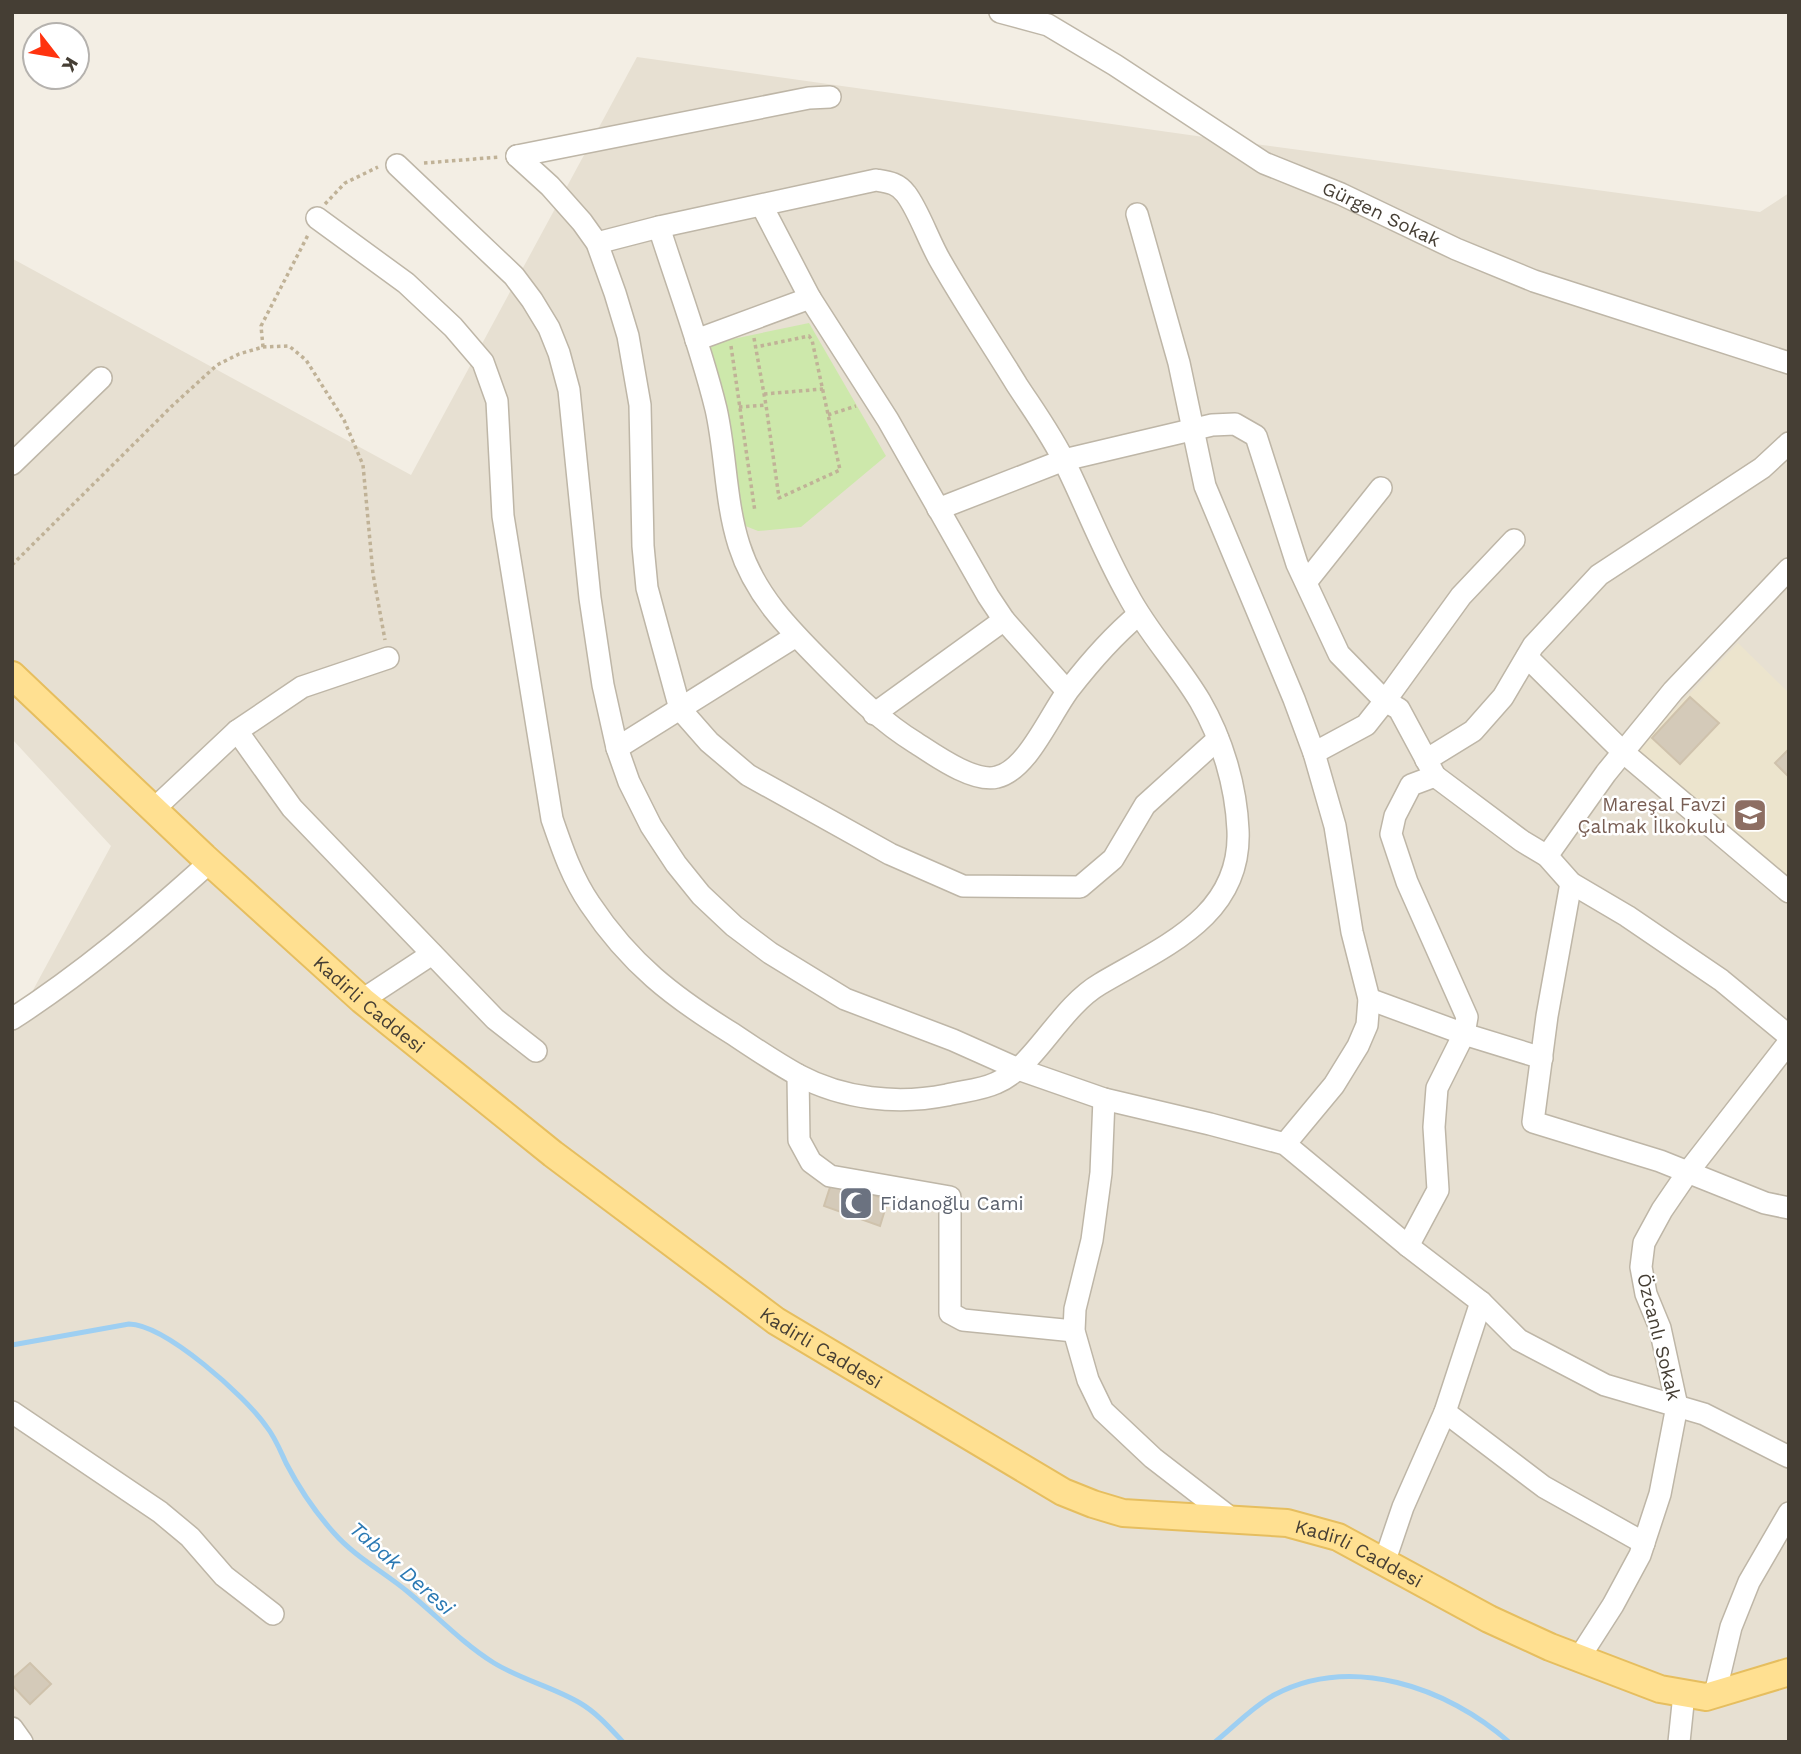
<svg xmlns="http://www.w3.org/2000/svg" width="1801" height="1754" font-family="'Work Sans',sans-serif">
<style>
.residential{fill:#e7e0d2}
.education{fill:#ece4cd}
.green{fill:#cde8ab}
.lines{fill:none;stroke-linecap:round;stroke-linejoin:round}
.stream{stroke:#9ecff2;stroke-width:5}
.building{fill:#d4cab9;stroke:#cfc2ac;stroke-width:2}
.minor-casing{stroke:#beb6a7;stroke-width:24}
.major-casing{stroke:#e6be5f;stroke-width:30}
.path{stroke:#c0b297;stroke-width:3.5;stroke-dasharray:3.5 3.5;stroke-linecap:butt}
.minor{stroke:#fff;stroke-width:21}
.major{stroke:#ffe091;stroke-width:26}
.labels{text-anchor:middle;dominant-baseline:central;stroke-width:5;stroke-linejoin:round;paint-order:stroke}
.street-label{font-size:19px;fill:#453e34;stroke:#fff}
.education-label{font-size:19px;fill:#785e54;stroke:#fff;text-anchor:end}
.worship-label{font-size:19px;fill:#5b616d;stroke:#fff;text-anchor:start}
.water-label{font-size:21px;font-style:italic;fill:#2b79b3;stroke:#fff}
</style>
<rect width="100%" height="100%" fill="#f3eee4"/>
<!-- residential -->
<path class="residential" d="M637 57 1225 140 1760 212 1789 193V1742H12V1029L111 846 12 739 13 259 411 475Z"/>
<!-- education -->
<path class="education" d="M1738 643 1789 693V878L1635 751Z"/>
<!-- green -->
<path class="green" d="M809 323 886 456 801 527 758 531 733 521 709 344Z"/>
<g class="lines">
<!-- stream -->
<path class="stream" d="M12 1345 129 1324C166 1325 245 1396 266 1426 275 1437 280 1450 286 1463 299 1488 315 1512 334 1533 355 1557 384 1572 408 1592 437 1616 462 1643 494 1663 522 1680 553 1687 580 1703 597 1713 610 1728 623 1742
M1215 1742C1235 1726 1251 1708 1274 1695 1351 1654 1447 1687 1509 1742"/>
</g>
<!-- building -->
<path class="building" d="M1690 697 1719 723 1680 764 1652 738Z
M1789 749V777L1775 763Z
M832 1181 888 1200 880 1226 824 1206Z
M30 1663 51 1684 30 1704 12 1685V1679Z"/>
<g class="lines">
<!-- minor casing -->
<g class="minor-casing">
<g id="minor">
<path id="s1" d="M1000 12 1048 25 1115 65 1264 163 1341 194 1456 249 1534 281 1789 363"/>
<path d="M517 156 550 186 582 222 597 243 615 293 628 336 640 405 643 546 647 588 680 709 709 742 748 775 890 854 963 886 1080 887 1113 859 1145 805 1218 739"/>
<path d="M517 156 809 98 830 97"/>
<path d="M397 165 514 276 532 300 549 328 559 353 569 390 590 598 603 685 617 748 629 782 651 826 676 864 701 895 734 926 770 953 845 999 953 1040 1018 1069 1104 1099 1210 1124 1285 1144 1408 1246 1481 1302 1519 1340 1605 1385 1704 1414 1789 1457"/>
<path d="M762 206 810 298 888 420 988 596 1004 620 1067 691"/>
<path d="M1137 214 1179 363 1205 486 1294 699 1314 753 1335 826 1352 932 1369 999 1367 1025 1358 1046 1334 1085 1285 1144"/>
<path d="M317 218 406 283 453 327 483 362 497 401 503 516 552 819C562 848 572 878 590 904 630 964 673 997 733 1034 754 1048 776 1063 798 1075 843 1099 897 1105 947 1095 963 1091 981 1090 996 1083 1034 1068 1059 1008 1100 984 1162 947 1242 917 1238 830 1236 785 1222 739 1200 701 1178 664 1148 633 1128 595 1104 553 1087 508 1066 465 1053 437 1034 411 1017 385 992 344 965 304 941 262 929 242 919 211 906 194 898 183 888 182 876 180L659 227 597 243"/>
<path d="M659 227C678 287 701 347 716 409 726 453 725 501 739 545 755 596 791 631 828 668 856 696 882 722 916 743 936 756 974 783 997 777 1028 770 1051 712 1070 688 1091 661 1112 637 1138 615"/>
<path d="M696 340 810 298"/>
<path d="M12 464 101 378"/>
<path d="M938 509 1064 460 1212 425 1235 424 1256 436 1297 564 1339 654 1385 701 1461 596 1514 540"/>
<path d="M1307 581 1381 488"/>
<path d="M1527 657 1623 752 1789 892"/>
<path d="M874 714 1004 620"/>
<path d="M237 731 292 808 495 1019 536 1051"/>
<path d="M617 748 796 636"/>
<path d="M1314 753 1366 725 1385 701 1399 709 1435 776 1522 841 1547 856 1571 883 1627 916 1721 980 1789 1036"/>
<path d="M1426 760 1473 731 1503 697 1533 646 1599 575 1762 468 1789 443"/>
<path d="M154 809 237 731 302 687 388 658"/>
<path d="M1547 856 1606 773 1673 691 1789 569"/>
<path d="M1571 883 1547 1016 1533 1122 1660 1161 1765 1203 1789 1208"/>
<path d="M1369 999 1464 1034 1542 1058"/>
<path d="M362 1000 432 954"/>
<path d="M12 1019C83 973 147 919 210 862"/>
<path d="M798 1075 799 1140 811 1162 830 1176 950 1197V1313L963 1320 1074 1331"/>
<path d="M1104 1099 1101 1173 1092 1240 1075 1309 1074 1331 1088 1380 1103 1411 1153 1458 1232 1519"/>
<path d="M1408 1246 1438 1190 1434 1127 1437 1088 1464 1034 1467 1017 1407 882 1391 834 1395 816 1411 785 1435 776"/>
<path d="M12 1412 160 1512 190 1537 224 1576 273 1614"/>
<path d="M1445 1412 1544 1487 1644 1543"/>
<path d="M1384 1563 1403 1507 1445 1412 1481 1302"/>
<path d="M1579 1658 1613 1605 1640 1555 1660 1494 1677 1406 1660 1328 1646 1294 1641 1267 1644 1243 1662 1210 1688 1172 1789 1042"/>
<path d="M1715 1694 1731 1627 1749 1582 1789 1513"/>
<path d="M12 1728 22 1742"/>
<path d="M1679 1742 1684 1694"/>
</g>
</g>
<!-- major casing -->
<g class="major-casing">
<g id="major">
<path id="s2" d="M12 675 204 857 362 1000 553 1154 776 1321 1063 1492 1093 1504 1123 1513 1287 1523 1338 1537 1489 1619 1550 1647 1660 1689 1706 1697 1789 1672"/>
</g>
</g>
<!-- path -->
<path class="path" d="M424 163 500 157
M325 204 345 183 378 167
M754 338 766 405 779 498 840 470 812 340 809 336 756 347
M731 346 755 512
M263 347 261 326 308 235
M764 394 823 389
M739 407 766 405
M828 415 856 406
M12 565 172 406 217 365 239 354 263 347 289 346 306 360 344 420 363 465 373 574 385 640"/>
<!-- minor -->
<use href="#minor" class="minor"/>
<!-- major -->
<use href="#major" class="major"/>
</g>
<!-- icons -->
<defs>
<g id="school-square" transform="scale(1.75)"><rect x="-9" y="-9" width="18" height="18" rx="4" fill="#8d6e63" stroke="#fff"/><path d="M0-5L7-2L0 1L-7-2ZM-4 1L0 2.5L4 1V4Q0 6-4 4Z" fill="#fff"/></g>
<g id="mosque-square" transform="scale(1.75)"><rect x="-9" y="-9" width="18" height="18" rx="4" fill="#6b7280" stroke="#fff"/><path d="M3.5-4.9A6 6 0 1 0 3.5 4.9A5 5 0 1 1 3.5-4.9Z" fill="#fff"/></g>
</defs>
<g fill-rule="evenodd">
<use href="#school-square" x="1750" y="815"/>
<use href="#mosque-square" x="856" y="1203"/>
</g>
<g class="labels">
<!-- street labels -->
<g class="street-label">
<text stroke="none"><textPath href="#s1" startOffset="434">Gürgen Sokak</textPath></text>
<text stroke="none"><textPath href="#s2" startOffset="486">Kadirli Caddesi</textPath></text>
<text transform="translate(1659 1337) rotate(76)">Özcanlı Sokak</text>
<text stroke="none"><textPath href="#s2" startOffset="1054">Kadirli Caddesi</textPath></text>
<text stroke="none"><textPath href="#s2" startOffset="1642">Kadirli Caddesi</textPath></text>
</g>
<!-- education labels -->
<g class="education-label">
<text x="1726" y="804">Mareşal Favzi<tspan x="1726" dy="22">Çalmak İlkokulu</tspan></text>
</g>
<!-- worship labels -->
<g class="worship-label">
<text x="880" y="1203">Fidanoğlu Cami</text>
</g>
<!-- water labels -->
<g class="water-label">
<text transform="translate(402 1568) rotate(41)">Tabak Deresi</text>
</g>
</g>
<!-- border -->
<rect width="1801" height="1754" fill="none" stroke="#453e34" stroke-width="28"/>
<!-- north arrow -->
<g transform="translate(56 56) rotate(121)"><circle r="33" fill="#ffffff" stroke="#b5b2ae" stroke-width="2"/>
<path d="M0-5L12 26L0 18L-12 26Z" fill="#ff330f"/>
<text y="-10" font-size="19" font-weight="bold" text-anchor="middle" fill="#453e34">K</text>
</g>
</svg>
